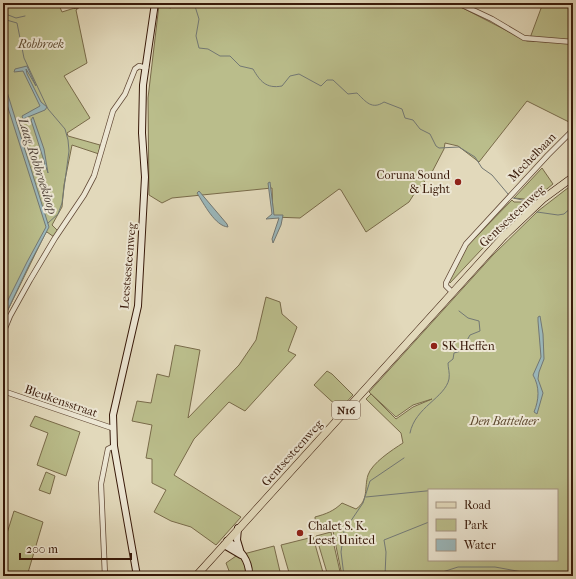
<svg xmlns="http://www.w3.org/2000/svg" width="576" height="579" font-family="'IM FELL French Canon',serif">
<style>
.green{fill:#babd8b;stroke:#796b4a;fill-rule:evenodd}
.water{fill:#9ab7bb;stroke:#737874}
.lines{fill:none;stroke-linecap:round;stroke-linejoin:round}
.stream{stroke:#737874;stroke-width:1}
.street-casing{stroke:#624936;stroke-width:6}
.secondary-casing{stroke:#381909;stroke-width:8}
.primary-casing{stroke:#381909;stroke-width:8}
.street{stroke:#ece6d3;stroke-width:4.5}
.secondary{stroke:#ece6d3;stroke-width:6}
.primary{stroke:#e2d9bb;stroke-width:7}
.poi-dot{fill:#8f2418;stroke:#ece6d3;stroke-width:1.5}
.labels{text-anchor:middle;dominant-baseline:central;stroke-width:4;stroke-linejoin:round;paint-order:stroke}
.shield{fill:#ece6d3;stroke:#6e5646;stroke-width:1}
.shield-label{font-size:11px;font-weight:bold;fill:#381909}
.park-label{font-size:12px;font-style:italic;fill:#5f4a30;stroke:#ece6d3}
.street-label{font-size:12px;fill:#381909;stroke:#ece6d3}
.poi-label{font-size:12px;fill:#381909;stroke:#ece6d3;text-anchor:start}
.water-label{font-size:13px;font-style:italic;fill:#55483e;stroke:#ece6d3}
</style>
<rect width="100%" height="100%" fill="#e2d9bb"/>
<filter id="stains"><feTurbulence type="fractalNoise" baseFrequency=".005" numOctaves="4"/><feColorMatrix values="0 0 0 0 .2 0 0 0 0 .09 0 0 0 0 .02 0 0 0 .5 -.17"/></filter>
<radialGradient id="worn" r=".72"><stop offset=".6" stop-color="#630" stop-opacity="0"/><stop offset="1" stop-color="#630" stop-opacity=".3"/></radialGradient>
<!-- green -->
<path class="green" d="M3 3H58L62 12 81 6 76 10 87 63 64 76 90 118 67 133 68 136 100 145 99 154 72 145 64 185 62 207 52 225 58 231 54 237 47 232 45 234 3 320Z
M172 3H453L527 41 573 43V124L527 101 479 162 458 146 445 143 444 149 431 174 416 191 409 202 366 232 341 190 339 189 300 218 273 217 272 188 172 198 162 203 149 195 148 98 159 5 171 8Z
M543 3H573V41L530 38Z
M542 168 553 184 531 202 524 199 514 198Z
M573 184V576H342L333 531 316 530 315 517C326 514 334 511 342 503L356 509C369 500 364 488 368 475 372 463 392 450 403 443L401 433 366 399 371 394 396 419 413 407 432 399 413 405 396 417 369 392 493 255 538 211ZM429 490H557V560H429Z
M512 200 514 202H524L528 205 481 250 450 283 449 281 467 246Z
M266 297 280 302 282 314 297 327 288 351 296 355 245 411 229 402 194 439 174 475 241 517 216 545 191 527 171 521 154 512 166 490 152 483V459L146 458 152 425 132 421 137 401 151 403 157 374 169 377 175 345 200 350 188 418 239 365 256 340Z
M327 371 332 374 353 395 340 409 314 385Z
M35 416 80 432 66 476 37 465 48 433 30 426Z
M46 472 55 476 50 494 39 490Z
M14 511 43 522 27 576H3V546Z
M331 532 341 576H328L316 536Z
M313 537 324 576H290L281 545Z
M274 546 281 576H231L226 563 236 556Z"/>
<!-- water -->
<path class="water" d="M27 66 36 86 26 69 27 74 41 102 47 107 45 110 23 119 22 116 40 106 23 71 14 72 15 69Z
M3 79 49 227 30 263 3 320V310L27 262 46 227 3 92Z
M33 117 44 149 48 173 46 167 33 170 35 167 45 164 31 120Z
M270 182 274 215H283L281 225 273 243 272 239 279 218 266 219 272 214 268 183Z
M199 191 227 224 228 227C215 226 204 204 197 193Z
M540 316 543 334 544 359 539 372 538 379 543 393 537 414 534 412C539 400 540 387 533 375L541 357 538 321V317Z"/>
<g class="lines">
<!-- stream -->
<path class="stream" d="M194 3 199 19 196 36 199 48 208 49 220 56H230L240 66 253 69C260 81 266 89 282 86L290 76 299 74 321 86 327 80H333L348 94 357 93C366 102 372 110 384 102L402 109 405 118 413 120 420 129 430 134 436 146 439 148 459 147 475 157 482 168 492 175 508 194
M3 13 16 18 25 16
M3 19 17 23 24 58 48 109 65 129 68 140 69 151 62 203 58 214 48 223
M513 198 527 201 531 205
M537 212 558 215 564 214 573 206
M410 433C415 407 445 398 449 379 450 373 448 368 448 363L453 359 454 353 461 351 470 335 480 331 479 321 468 318 459 311
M366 497 436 490
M344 576 341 552 344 531 363 503 370 481 404 458
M385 576 386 552 384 540 429 522
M430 576 458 567H495L544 576"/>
<!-- street casing -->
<g class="street-casing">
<path id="street" d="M458 3 492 19 524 38 573 42
M76 6 83 3
M452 292 446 286V283L466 244 548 155 573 130
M3 333 10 316 30 280 55 238 84 195 94 176 113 111 125 94 135 69 139 66 146 68
M3 391 112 428
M105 576 101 484 108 449 114 446"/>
</g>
<!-- secondary casing -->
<g class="secondary-casing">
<path id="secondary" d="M238 528 237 540 240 550
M227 541C240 548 250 561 249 576
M224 545 241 555
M137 576 114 446 113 415 138 306 145 177 142 133 143 85 155 3"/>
</g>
<!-- primary casing -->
<g class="primary-casing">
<path id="primary" d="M196 576 503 237 543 199 573 177"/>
</g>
<!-- street -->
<use href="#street" class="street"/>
<!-- secondary -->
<use href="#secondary" class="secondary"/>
<!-- primary -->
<use href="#primary" class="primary"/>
</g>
<!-- markers -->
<g class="poi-dot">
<circle cx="458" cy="182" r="4"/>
<circle cx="434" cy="346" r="4"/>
<circle cx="300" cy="533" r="4"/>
</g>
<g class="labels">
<!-- shield labels -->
<rect class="shield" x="332" y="401" width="28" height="18" rx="3"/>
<g class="shield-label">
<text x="346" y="410">N16</text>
</g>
<!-- park labels -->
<g class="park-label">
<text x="41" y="44">Robbroek</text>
<text x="504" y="421">Den Battelaer</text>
</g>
<!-- street labels -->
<g class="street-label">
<text transform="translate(532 157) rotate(-46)">Mechelbaan</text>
<text transform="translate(512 216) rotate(-43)">Gentsesteenweg</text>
<text transform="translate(128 266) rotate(-85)">Leestsesteenweg</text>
<text transform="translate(61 401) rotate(19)">Bleukensstraat</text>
<text transform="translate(292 453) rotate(-48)">Gentsesteenweg</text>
</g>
<!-- poi labels -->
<g class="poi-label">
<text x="450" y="175" text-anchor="end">Coruna Sound<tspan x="450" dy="14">&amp; Light</tspan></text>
<text x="442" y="346">SK Heffen</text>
<text x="308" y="526">Chalet S. K.<tspan x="308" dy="14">Leest United</tspan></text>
</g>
<!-- water labels -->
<g class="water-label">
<text transform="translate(38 166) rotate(72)">Laag Robbroekloop</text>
</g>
</g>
<!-- margin -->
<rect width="576" height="579" fill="none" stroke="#e2d9bb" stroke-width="16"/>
<rect x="4" y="4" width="568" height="571" fill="none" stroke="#381909" stroke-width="2"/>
<rect x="8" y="8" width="560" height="563" fill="none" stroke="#381909"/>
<!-- legend -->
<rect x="428" y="489" width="130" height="72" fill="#ece6d3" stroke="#a49482"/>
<rect x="436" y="502" width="20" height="6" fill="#e2d9bb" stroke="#a49482"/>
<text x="464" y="509" font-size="12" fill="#381909">Road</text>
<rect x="436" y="519" width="20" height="12" fill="#babd8b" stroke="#a49482"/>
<text x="464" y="529" font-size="12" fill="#381909">Park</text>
<rect x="436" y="539" width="20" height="12" fill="#9ab7bb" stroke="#a49482"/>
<text x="464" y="549" font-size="12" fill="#381909">Water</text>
<!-- scale -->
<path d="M20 553v6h111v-6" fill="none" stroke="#381909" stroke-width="2"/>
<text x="26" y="553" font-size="12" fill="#381909" stroke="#ece6d3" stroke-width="3" paint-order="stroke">200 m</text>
<rect width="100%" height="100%" filter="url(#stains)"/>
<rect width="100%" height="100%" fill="url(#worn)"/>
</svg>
